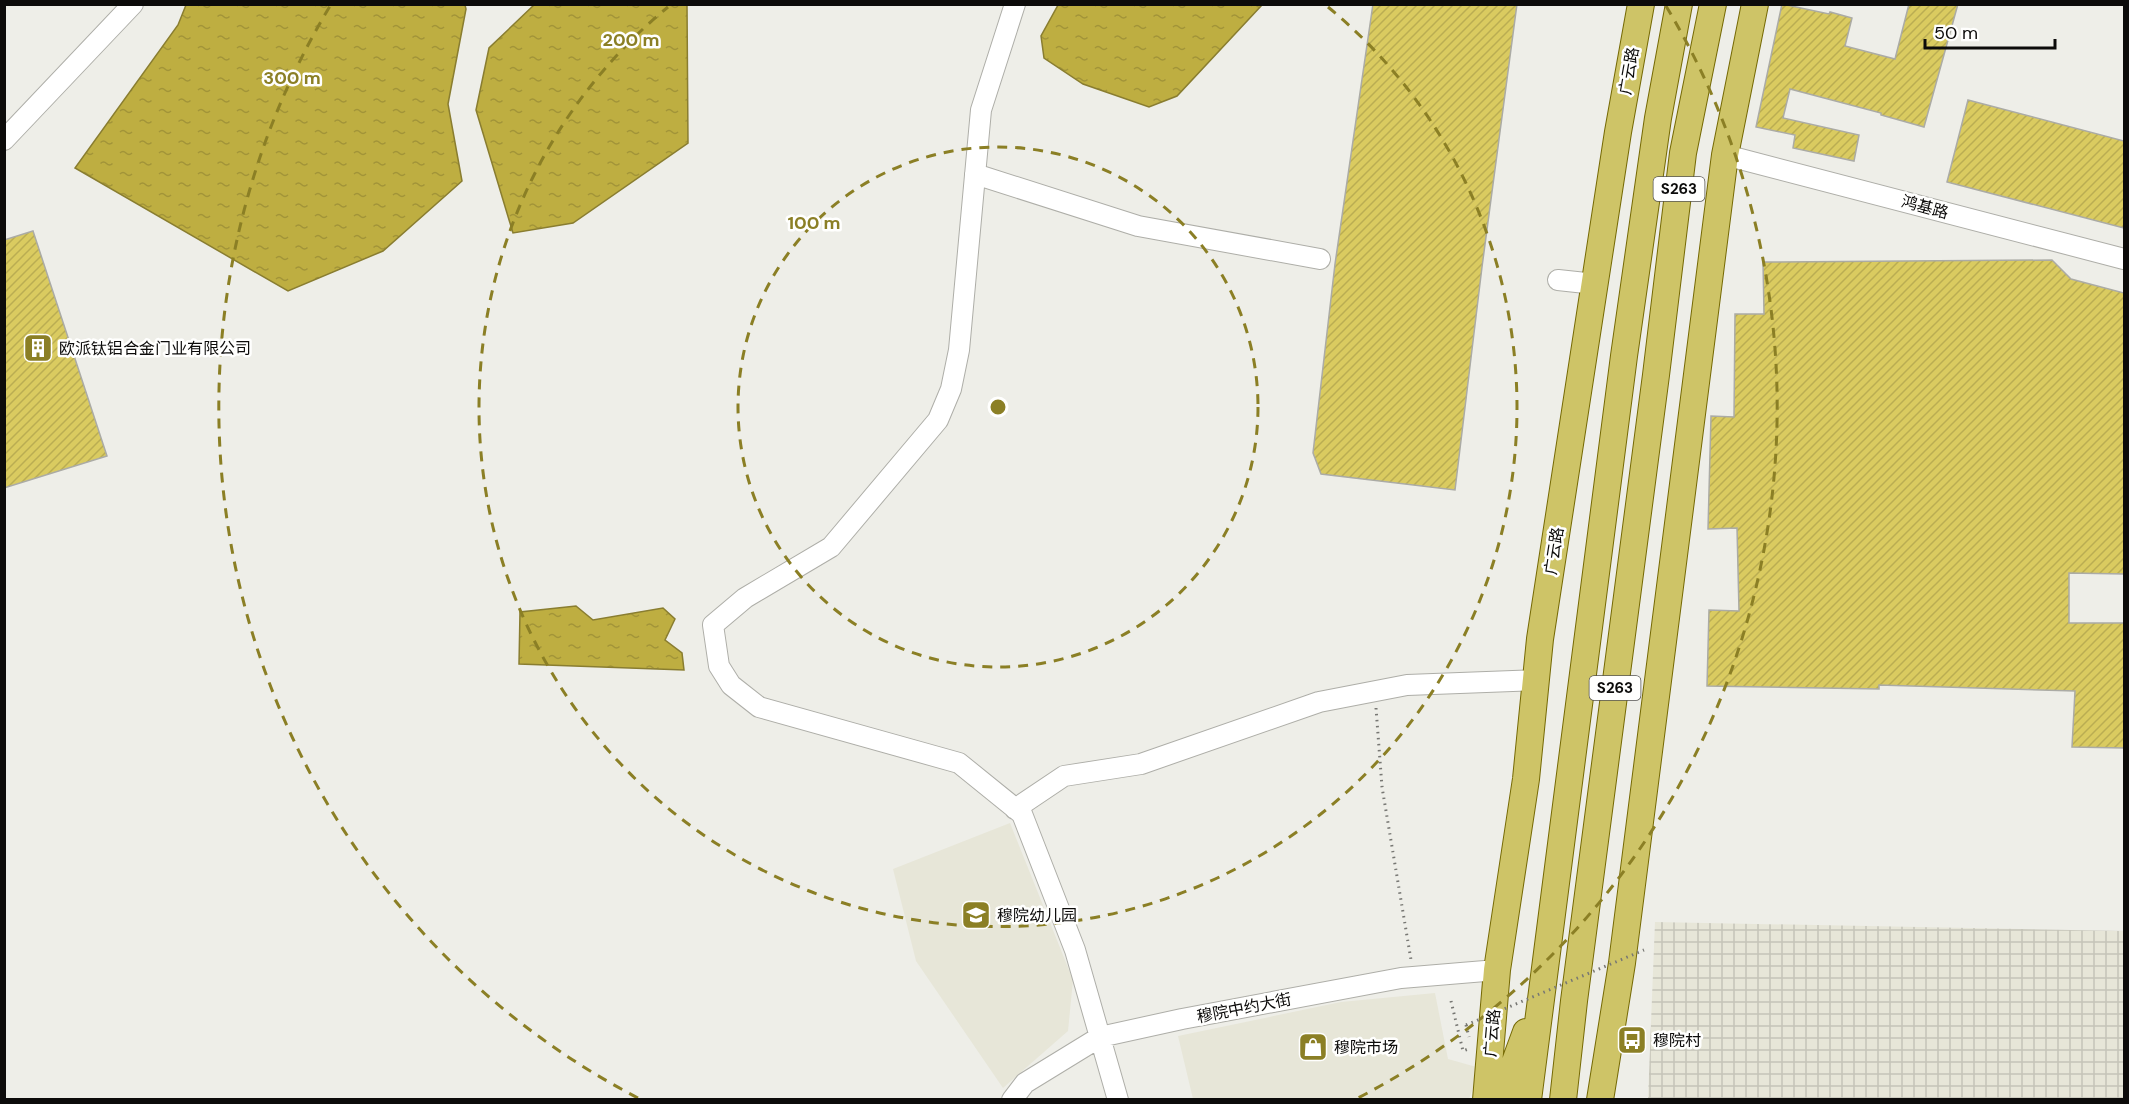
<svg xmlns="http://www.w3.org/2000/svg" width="2129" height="1104" font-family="'DM Sans','Noto Sans SC',sans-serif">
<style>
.built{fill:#e7e6d8}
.industrial{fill:url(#industrial-grid)}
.water{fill:url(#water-ripples);stroke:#897d30;stroke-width:1.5}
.building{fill:url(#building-hatch);stroke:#ababa5;stroke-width:1.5}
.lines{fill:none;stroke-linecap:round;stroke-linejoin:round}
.minor-casing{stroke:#aeaea8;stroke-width:22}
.major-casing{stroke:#756904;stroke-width:28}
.path{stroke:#777773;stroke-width:3;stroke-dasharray:1.5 4.5;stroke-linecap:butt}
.minor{stroke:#fff;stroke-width:20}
.major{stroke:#cec467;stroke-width:26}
.path-bridge{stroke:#777773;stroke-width:3;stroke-dasharray:1.5 4.5;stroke-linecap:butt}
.ring{fill:none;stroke:#8b7f25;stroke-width:3;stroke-dasharray:10 8}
.labels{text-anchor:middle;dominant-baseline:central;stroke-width:5;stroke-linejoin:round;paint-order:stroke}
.shield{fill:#fffffe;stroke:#555453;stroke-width:1.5}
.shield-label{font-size:15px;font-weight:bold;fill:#0c0b0a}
.street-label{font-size:16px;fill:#0c0b0a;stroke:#fffffe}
.poi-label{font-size:16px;fill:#0c0b0a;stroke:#fffffe;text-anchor:start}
.centre{fill:#8b7f25;stroke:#fffffe;stroke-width:3}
.ring-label{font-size:18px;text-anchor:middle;font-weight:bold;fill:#8b7f25;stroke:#fffffe;stroke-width:5;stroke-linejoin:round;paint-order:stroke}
</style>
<defs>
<pattern id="industrial-grid" width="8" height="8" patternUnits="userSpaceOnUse" patternTransform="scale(1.5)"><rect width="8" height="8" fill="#e7e6d8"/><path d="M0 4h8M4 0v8" fill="none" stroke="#c5c4b8"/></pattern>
<pattern id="water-ripples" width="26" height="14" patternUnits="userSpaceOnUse" patternTransform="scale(1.5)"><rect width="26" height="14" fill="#beae41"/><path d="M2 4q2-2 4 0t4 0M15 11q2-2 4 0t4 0" fill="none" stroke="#a29438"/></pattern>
<pattern id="building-hatch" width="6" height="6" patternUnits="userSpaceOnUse" patternTransform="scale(1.5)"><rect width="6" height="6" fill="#dacb60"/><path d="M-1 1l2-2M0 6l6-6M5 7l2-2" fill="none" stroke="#baad52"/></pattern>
</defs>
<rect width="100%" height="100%" fill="#eeeee8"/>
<!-- built -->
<path class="built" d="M1010 823 1073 980 1068 1031 1003 1088 916 961 893 869Z
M1435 993 1448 1059 1480 1068 1469 1099H1193L1178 1036 1341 1002Z"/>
<!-- industrial -->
<path class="industrial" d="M1655 922 2124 931V1099H1648Z"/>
<!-- water -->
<path class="water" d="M535 4 687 5 688 143 573 223 513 233 476 110 489 48Z
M186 5H465L466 9 448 104 462 181 383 251 288 291 75 168 178 25Z
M1058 5V4L1262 5 1177 96 1149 107 1083 84 1044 58 1041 36Z
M576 606 593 620 663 608 675 619 665 640 682 653 684 670 519 664 520 612Z"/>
<!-- building -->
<path class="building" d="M1373 4H1517L1482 267 1455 490 1321 474 1313 453 1335 264Z
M1782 4 1829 14 1830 12 1852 18 1845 46 1895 59 1909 4H1958L1924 127 1881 115V113L1790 89 1783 118 1859 135 1854 161 1793 148 1795 135 1756 127Z
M1968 100 2124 141V228L1947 182Z
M33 231 107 456 4 488V240Z
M2052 260 2071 279 2124 293V574L2069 573V623H2124V748L2072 747 2075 691 1879 685V689L1707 686 1709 610 1739 611 1737 528 1708 529 1711 416 1734 417 1735 314H1764L1763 262Z"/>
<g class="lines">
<!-- minor casing -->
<g class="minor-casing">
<path id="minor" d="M1015 4 981 110 959 350 951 389 938 420 831 547 745 598 713 625 719 666 731 685 759 707 959 763 1022 814 1075 950 1118 1100
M4 140 133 4
M1725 155 2124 259
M975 174 1138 226 1320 259
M1558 280 1595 284
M1015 809 1064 776 1141 764 1319 702 1407 685 1536 680
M1012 1100 1025 1083 1100 1037 1182 1019 1401 978 1497 970"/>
</g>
<!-- major casing -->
<g class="major-casing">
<path id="major" d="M1486 1100 1497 970 1526 779 1540 639 1618 132 1641 4
M1501 1100 1526 1032
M1528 1100 1624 356 1658 118 1679 4
M1563 1100 1574 1001 1656 375 1683 153 1713 4
M1600 1100 1622 963 1725 155 1755 4"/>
</g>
<!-- path -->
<path class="path" d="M1376 708 1382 787 1411 960
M1451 1001 1463 1051 1468 1049
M1466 1025 1469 1037"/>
<!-- minor -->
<use href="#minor" class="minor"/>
<!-- major -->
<use href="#major" class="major"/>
<!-- path-bridge -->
<path class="path-bridge" d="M1466 1025 1644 950"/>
</g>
<!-- distance rings -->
<g class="ring">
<circle cx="998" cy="407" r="260"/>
<path d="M1328 7A519 519 0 1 1 668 7"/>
<path d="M638 1098A779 779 0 0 1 330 6M1666 6A779 779 0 0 1 1358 1098"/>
</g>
<!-- icons -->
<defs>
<g id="building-square" transform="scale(1.5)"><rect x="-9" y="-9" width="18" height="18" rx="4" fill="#8b7f25" stroke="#fffffe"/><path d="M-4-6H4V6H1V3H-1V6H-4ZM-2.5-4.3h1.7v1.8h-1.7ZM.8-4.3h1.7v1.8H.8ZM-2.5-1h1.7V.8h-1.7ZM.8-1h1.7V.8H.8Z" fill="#fff"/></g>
<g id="school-square" transform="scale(1.5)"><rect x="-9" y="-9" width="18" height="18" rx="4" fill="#8b7f25" stroke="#fffffe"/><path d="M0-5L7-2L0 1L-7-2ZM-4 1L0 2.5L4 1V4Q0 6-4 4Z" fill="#fff"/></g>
<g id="bus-square" transform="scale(1.5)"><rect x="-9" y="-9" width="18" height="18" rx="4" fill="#8b7f25" stroke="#fffffe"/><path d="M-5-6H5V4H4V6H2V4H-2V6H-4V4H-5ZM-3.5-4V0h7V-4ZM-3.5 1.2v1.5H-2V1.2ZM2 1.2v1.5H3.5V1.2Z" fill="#fff"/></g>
<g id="shop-square" transform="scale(1.5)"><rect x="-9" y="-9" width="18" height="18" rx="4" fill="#8b7f25" stroke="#fffffe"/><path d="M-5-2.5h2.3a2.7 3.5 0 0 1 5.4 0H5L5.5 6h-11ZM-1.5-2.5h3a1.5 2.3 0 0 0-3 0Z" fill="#fff"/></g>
</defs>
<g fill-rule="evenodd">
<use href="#building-square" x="38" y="348"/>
<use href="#school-square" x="976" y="915"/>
<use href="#bus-square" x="1632" y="1040"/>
<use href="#shop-square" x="1313" y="1047"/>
</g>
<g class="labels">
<!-- shield labels -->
<g class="shield">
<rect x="1653.5" y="177" width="51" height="24" rx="4.5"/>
<rect x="1589.5" y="676" width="51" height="24" rx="4.5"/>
</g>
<g class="shield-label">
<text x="1679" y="189">S263</text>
<text x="1615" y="688">S263</text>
</g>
<!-- street labels -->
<g class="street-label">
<text transform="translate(1629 71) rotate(-80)">广云路</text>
<text transform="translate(1925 207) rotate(15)">鸿基路</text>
<text transform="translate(1554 551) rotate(-81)">广云路</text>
<text transform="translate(1244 1008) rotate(-11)">穆院中约大街</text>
<text transform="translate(1492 1033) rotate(-85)">广云路</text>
</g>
<!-- poi labels -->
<g class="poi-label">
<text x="59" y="348">欧派钛铝合金门业有限公司</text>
<text x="997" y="915">穆院幼儿园</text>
<text x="1653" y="1040">穆院村</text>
<text x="1334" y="1047">穆院市场</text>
</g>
</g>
<circle cx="998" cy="407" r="9" class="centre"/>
<g class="ring-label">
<text x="631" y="46">200 m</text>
<text x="292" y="84">300 m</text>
<text x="814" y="229">100 m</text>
</g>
<!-- border -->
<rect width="2129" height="1104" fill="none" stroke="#0c0b0a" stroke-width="12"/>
<!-- scale -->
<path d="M1925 39v9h130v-9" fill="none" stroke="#0c0b0a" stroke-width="3"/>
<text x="1934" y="39" font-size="18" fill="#0c0b0a" stroke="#fffffe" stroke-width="4.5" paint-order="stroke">50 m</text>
</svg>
